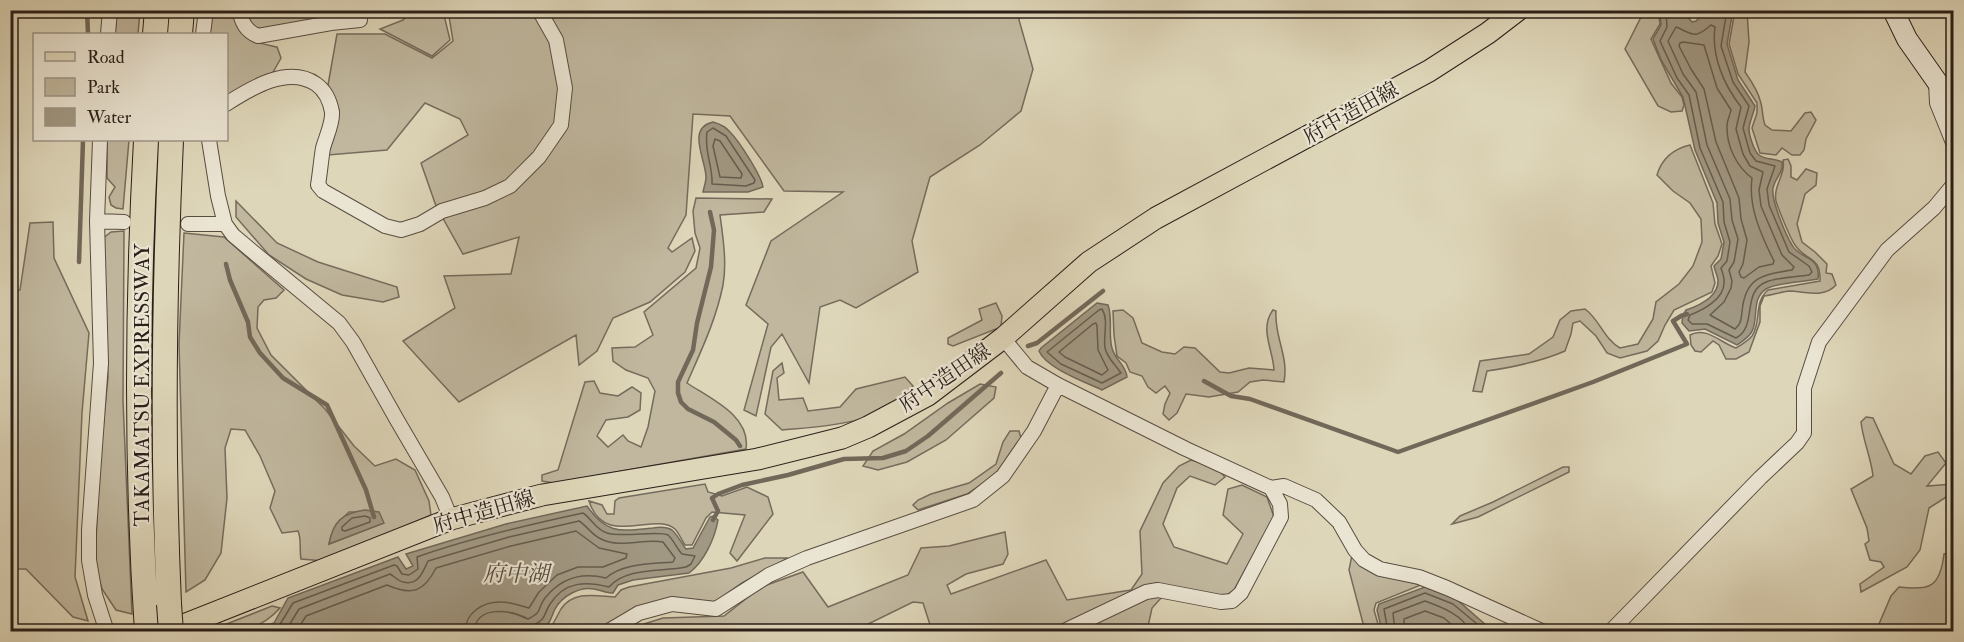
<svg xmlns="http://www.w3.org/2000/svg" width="1964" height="642" font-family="'IM FELL Double Pica','Noto Serif JP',serif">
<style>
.green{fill:#c0b79e;stroke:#766b5c;stroke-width:1.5;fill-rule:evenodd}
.water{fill:#a19883;stroke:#726859;stroke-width:1.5}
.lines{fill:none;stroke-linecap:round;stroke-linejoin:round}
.shore{stroke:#665c4e;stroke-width:1.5}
.stream{stroke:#726859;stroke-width:4.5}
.minor-casing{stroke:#584d41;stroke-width:16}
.secondary-casing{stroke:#2b1f19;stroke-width:22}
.primary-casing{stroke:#2b1f19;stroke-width:23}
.motorway-casing{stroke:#2b1f19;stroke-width:26}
.minor{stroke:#eae4d2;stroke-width:14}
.secondary{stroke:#eae4d2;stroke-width:20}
.primary{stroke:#ded6b9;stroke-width:21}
.motorway{stroke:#ded6b9;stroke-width:24}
.motorway-bridge-casing{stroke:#2b1f19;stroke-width:26;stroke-linecap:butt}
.motorway-bridge{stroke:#ded6b9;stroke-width:24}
.labels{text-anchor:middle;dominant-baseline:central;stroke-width:4.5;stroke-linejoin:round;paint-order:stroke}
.street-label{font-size:21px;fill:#2b1f19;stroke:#eae4d2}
.water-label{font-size:22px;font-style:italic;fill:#54493e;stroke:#eae4d2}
</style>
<rect width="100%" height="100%" fill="#ded6b9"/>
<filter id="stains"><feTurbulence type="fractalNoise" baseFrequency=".00333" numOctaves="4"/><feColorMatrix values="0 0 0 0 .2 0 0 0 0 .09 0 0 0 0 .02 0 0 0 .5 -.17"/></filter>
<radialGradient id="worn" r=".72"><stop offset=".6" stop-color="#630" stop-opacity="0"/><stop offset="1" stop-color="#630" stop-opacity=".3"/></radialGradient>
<!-- green -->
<path class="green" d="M413 10 443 11 450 40 432 56 380 29 403 20Z
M448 10 1020 11 1019 20 1033 69 1021 111 980 145 930 177 912 241 918 272 856 308 840 300 820 307 809 383 782 334 771 347 756 416 744 410 768 324 746 305 771 241 843 192 784 191 730 116 693 114 686 215 668 248 672 252 692 238 695 251 685 272 650 302 613 318 597 351 579 365 576 335 459 402 403 341 455 308 444 276 511 274 519 237 463 254 436 206 421 163 468 135 460 119 425 103 387 150 328 155 339 110 328 85 337 34H385L432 58 453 41Z
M117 11H140L138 34H115Z
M211 11H234C238 40 251 41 277 47L281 58 272 74 227 99 226 34H209Z
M244 11H319L321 18 316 21 266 31 256 28 244 17Z
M1641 11H1658L1660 24 1651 39 1671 83 1682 97 1684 105 1682 111 1671 112 1658 106 1625 49 1641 17Z
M1735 11H1747L1749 42 1745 72C1751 81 1757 89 1760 100 1763 108 1762 117 1765 125L1772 130 1791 131 1805 113 1811 112 1816 120 1806 139 1804 150 1800 155H1792L1782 148 1776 155 1760 153 1752 128 1757 113V103L1738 74 1729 44Z
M107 140H129L123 209 116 208 111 205 109 197 115 187 107 178Z
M1690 145 1713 203 1715 224 1722 244 1718 256 1711 266 1715 283 1712 292 1674 310 1665 325 1658 341 1647 351 1620 358 1607 353 1596 336 1580 321 1573 323 1571 334 1565 351C1540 362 1514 367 1487 371L1482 392 1473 391 1480 361 1529 354 1553 337 1560 320 1571 311 1585 309C1600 320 1604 339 1620 348L1638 344 1653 319 1656 302 1679 284 1693 266 1702 242 1701 219 1690 203 1673 191 1657 175C1662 158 1673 149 1690 145Z
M1788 159 1791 166V177L1797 180 1806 169 1817 173 1816 185 1805 194 1797 224 1802 242 1815 252 1827 264 1826 273 1832 274 1836 285C1823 299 1805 291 1789 291 1781 292 1772 295 1764 296L1760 306V322L1749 352 1736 359H1726L1719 345 1713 341 1701 352 1695 351 1691 345 1690 335C1706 326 1721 343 1736 348 1741 345 1748 341 1752 336 1762 321 1753 303 1768 290L1820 281C1821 255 1806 262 1795 245 1790 238 1778 208 1776 201 1773 185 1786 175 1783 160Z
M696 198 772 199 764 212 720 215C723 237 727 263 723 285 716 320 701 351 687 383 711 399 751 416 746 449L554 483 542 481V475L558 470 585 382 594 381 600 393 618 396 632 387 641 393 640 410 628 417 606 420 597 436 608 447 623 435 628 441 641 447 648 427 655 391 648 378 626 370 613 361 612 348 635 347 653 335 644 312 696 268 700 248 695 233 693 211Z
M236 201 277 243 318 262 397 287 399 297 383 302 342 295 306 279 269 255 236 217Z
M53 222 54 258 89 333 82 413 75 577 88 621 73 617 26 569H11V292L20 290 30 223Z
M124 231 123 401 132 614 116 610 102 589 95 565 99 470 108 377 102 239 111 232Z
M184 233 224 237 284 290 276 298 264 300 258 307 257 328 271 355 325 409 354 446 375 466 396 459 415 470 429 501 431 515 324 561 301 559C299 549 302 540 298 531L282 533 270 508 275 491 260 456 245 430 231 429 225 448 227 498 221 553 205 580 186 592 179 344ZM349 512H378L383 523 329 544C332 529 338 522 349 512Z
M996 303 1002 316 1001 327 953 346 948 344V338L982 320 979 309Z
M1123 310 1133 318 1142 343 1162 352 1175 354 1184 347 1195 348 1220 372 1229 373 1249 368 1274 370C1273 349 1259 329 1273 310L1276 311C1274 337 1289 356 1284 382L1263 380 1250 382 1238 392 1209 397 1186 394 1177 413 1169 420 1163 414 1165 404 1170 393 1165 386 1156 393 1148 387 1142 376 1130 372 1126 363 1117 356 1114 335 1113 311Z
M782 363 784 373 777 378 779 400 803 398 808 411 840 407 856 389 905 377 913 386C881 425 828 426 782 430L765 414 773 371Z
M980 384 996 387 994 398 946 440 907 462 878 470 863 466 873 451 904 434 948 403Z
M1866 417 1873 418 1894 464 1911 474 1925 456 1938 452 1946 463 1927 486 1953 484 1954 492 1929 508 1920 550 1907 567 1861 592 1860 584 1884 567 1881 562 1870 560 1865 544 1869 541 1867 528 1851 489 1873 476C1871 457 1863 441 1861 422Z
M1010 431H1019L1021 438 995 475 967 494 918 510 913 505 918 500 931 494 969 483 996 464 1003 442Z
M1191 460 1216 467 1225 477 1215 485 1190 476 1177 488 1163 524 1174 547 1227 564 1243 534 1223 515 1228 489 1242 485 1267 497 1274 517 1234 590 1225 596 1171 587 1152 608 1147 631H932L923 603 913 602 854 631H782L775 626 760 632H632L644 624 663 618 724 616 761 587 803 572 828 607 908 575 921 548 949 546 1005 532 1008 554 1003 564 966 574 947 585 951 594 1046 560 1067 600 1131 590 1142 574 1140 531 1163 483 1179 466Z
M1563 467H1569V472L1478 517 1452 524 1460 516 1493 502Z
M705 484 708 492 722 496 747 487 768 497 773 514 737 561 730 553 745 515 712 512 706 518 692 545H685C682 541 679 533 675 529 654 511 604 549 589 501L602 505 607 514H614L615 501 619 498Z
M1952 553 1953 583 1949 595 1953 592V620L1947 631H1876L1891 596 1899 587C1930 591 1940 587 1944 554Z
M1352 555 1384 575 1421 585 1376 603 1374 610 1380 631H1365L1349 570Z
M765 558H788L742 583 712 604 632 610 594 631 543 632 549 630C554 623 557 616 561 609 574 590 596 596 615 597L621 590 629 587 731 568Z
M272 606 280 608C258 632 239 632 209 631Z"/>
<!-- water -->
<path class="water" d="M1660 11H1685L1687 16 1692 22 1696 21 1706 11H1733L1727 44 1738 80 1755 106C1754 113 1749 122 1749 129 1749 135 1754 151 1759 155 1765 160 1775 158 1782 162 1784 172 1775 178 1773 188 1771 200 1785 233 1792 245 1800 260 1821 255 1818 279 1804 282 1778 282 1766 289 1752 298 1758 315 1753 329 1751 336 1743 341 1737 345L1705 329 1689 331 1682 323 1683 315 1686 310C1698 306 1718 297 1718 281 1718 277 1715 271 1714 266L1721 259 1724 242 1718 223 1717 203 1695 150 1683 97 1661 60 1653 39 1661 25Z
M713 122C720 124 726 127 730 132 739 141 761 175 763 187L748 192H703C704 187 706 182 706 177 706 160 686 128 713 122Z
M1097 303 1108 305C1113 319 1108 334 1112 348 1115 360 1126 365 1127 377L1102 390C1085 382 1046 368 1039 351L1041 348Z
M587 506C607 535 621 531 653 528 659 527 667 527 672 530 677 534 682 544 686 549L693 548 710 517 713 516 718 520C715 538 704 562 689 573L633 580 618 585 613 593C606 593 601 590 594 589 580 586 562 596 555 609 551 617 551 624 542 628 519 638 510 615 483 632L253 631 274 623 288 598 398 557 406 569 413 566 406 554 506 524Z
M365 510 379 512 384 523 329 544C333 522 342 513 365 510Z
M1425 587 1456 599 1486 625 1481 631H1382L1377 610 1379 604Z"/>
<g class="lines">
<!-- shore -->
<path class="shore" d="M1666 10 1667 27 1660 41 1677 78 1689 95 1700 148 1723 202 1724 222 1730 242 1727 261 1721 268C1722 272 1725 278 1724 283 1724 299 1703 310 1690 315L1688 320 1692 324H1707L1736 338C1758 326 1741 292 1766 282 1779 277 1796 277 1809 275L1812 272 1809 266 1789 252 1769 205 1767 189 1775 166 1756 161 1750 153 1743 128 1749 106 1733 82 1721 46 1727 10
M1711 25 1715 27C1711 56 1724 85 1741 107L1736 129 1743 154 1750 166 1763 172 1759 190 1761 206 1782 255 1794 267 1792 270C1762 275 1745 277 1742 312 1741 320 1741 324 1735 329L1710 315 1724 302 1731 288 1732 281 1729 270 1734 262 1738 239 1732 220 1730 199 1707 145 1696 92 1683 74 1668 41 1676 27C1693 34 1694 40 1711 25Z
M1683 42 1704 45 1717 88 1731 110C1730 116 1726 122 1727 128 1727 147 1737 167 1752 178 1748 207 1761 235 1774 261L1773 264 1759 267 1744 278 1741 277 1739 272 1743 264 1747 240 1741 219 1739 198 1716 142 1704 89 1691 69 1679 46 1680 43Z
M713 128 726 136 755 180 754 183 746 186 712 184C713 165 704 153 707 132Z
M715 139 720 141 742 174 741 178 720 177 713 146Z
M1102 309C1109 320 1103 335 1105 348 1107 358 1115 364 1121 373L1102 383 1061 364 1047 352 1099 310Z
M1096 323 1097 326 1098 350 1108 370 1102 375 1065 357 1059 352 1093 324Z
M365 516 370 518V522L345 531 342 530V527L352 518Z
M269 632 279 626 293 603 394 565 397 566 402 574 409 575 418 569 417 557C471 538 527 525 583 513 591 518 596 530 607 533 622 538 660 530 668 535 673 539 677 549 682 554L695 556 691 564 686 567C661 572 627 567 609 587 586 581 565 581 550 604 543 615 547 618 534 625L532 632
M285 632 299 609 390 574C394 576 398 581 403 582 419 586 423 571 428 561L509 537 579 521C587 526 592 535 601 539 621 549 643 538 663 542L675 558 673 562C651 564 623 563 606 578 582 572 561 578 545 598 536 610 544 611 528 619 511 610 476 604 474 632
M296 632 306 616 387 585C412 596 424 592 436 568L511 546 576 531 599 548 627 554 626 558 603 567H578L557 575 539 592 529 608C520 606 512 602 502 602 483 601 465 613 465 632
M1388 632 1384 609 1425 593 1453 604 1477 624V632
M1395 632 1393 613 1425 601C1439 606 1466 616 1469 632
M1404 632V619L1425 611 1444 618 1460 632"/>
<!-- stream -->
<path class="stream" d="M87 10 88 34
M710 212 714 230 711 267 697 323 693 350 678 382V393L681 402 688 409 714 422 736 440 740 446
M79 262 83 140
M226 264 230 280 248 322 250 337 260 353 283 378 327 405 366 490 374 517
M1028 346 1037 343 1103 291
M1204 381 1231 396 1250 399 1398 452 1593 382 1687 344 1673 321 1681 316 1687 314
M713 520 718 511 712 498 718 494 742 485 788 475 844 459 883 458 906 451 928 436 1001 373"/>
<!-- minor casing -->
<g class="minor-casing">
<path id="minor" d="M239 10C242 23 246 31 258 36L331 23 360 20
M108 34 110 10
M203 34 206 10
M1936 83 1937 103 1954 145
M226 104C251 88 288 65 316 84 326 91 330 101 332 112 333 123 326 137 323 148 321 160 320 173 318 185L323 191 385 226 401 230 420 224 442 211 485 198 510 186 539 157 561 125 565 88 556 40 539 10
M100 140 97 221 101 363 89 530V560L95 595 107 632
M209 140 218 196 225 224 233 235 252 251 339 323 353 342 397 420 442 497 451 519
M97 221 124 222
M188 224H225
M1003 338 1027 367 1058 385 1186 449 1271 488 1280 504 1281 517 1241 593 1232 601 1221 602 1158 590 1146 592 1062 632
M1271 488 1284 486 1316 500 1339 522 1355 550 1364 560 1380 569 1419 577 1447 588 1544 632
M607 632 639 613 672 604 716 609 769 575 807 558 973 500 1003 476 1034 431 1058 385
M1610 632 1760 478 1797 443 1804 433V388L1819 342 1887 250 1934 208 1954 184"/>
</g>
<!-- secondary casing -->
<g class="secondary-casing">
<path id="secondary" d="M1893 10 1907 39 1954 106"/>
</g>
<!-- primary casing -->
<g class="primary-casing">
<path id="primary" d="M166 632 451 519 542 495 758 459 842 438 868 427 928 395 1003 338 1089 262 1156 218 1429 71 1488 33 1518 10"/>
</g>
<!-- motorway casing -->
<g class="motorway-casing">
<path id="motorway" d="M155 34 157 10
M180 34 182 10
M146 140C137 303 136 468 147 632
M169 604C162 449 164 294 171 140"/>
</g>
<!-- minor -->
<use href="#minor" class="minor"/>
<!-- secondary -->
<use href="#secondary" class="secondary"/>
<!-- primary -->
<use href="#primary" class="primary"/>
<!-- motorway -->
<use href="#motorway" class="motorway"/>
<!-- motorway-bridge casing -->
<g class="motorway-bridge-casing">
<path id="motorway-bridge" d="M169 604 171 632"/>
</g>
<!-- motorway-bridge -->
<use href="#motorway-bridge" class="motorway-bridge"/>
</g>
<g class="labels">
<!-- street labels -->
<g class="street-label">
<text transform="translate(1351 113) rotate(-29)">府中造田線</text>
<text transform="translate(945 378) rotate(-34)">府中造田線</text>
<text transform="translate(142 385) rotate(-90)">TAKAMATSU EXPRESSWAY</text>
<text transform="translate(484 512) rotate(-16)">府中造田線</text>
</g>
<!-- water labels -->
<g class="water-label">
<text x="516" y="574">府中湖</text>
</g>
</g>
<!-- margin -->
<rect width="1964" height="642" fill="none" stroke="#ded6b9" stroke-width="36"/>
<rect x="12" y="12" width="1940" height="618" fill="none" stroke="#2b1f19" stroke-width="3"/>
<rect x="18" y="18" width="1928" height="606" fill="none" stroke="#2b1f19" stroke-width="1.5"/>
<!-- legend -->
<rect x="33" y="33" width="195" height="108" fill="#eae4d2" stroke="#9e9588" stroke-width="1.5"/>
<rect x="45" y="52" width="30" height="9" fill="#ded6b9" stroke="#9e9588" stroke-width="1.5"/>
<text x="87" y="63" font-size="18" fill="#2b1f19">Road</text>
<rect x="45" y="78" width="30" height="18" fill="#c0b79e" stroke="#9e9588" stroke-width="1.5"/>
<text x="87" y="93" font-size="18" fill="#2b1f19">Park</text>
<rect x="45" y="108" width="30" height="18" fill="#a19883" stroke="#9e9588" stroke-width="1.5"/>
<text x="87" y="123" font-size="18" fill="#2b1f19">Water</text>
<rect width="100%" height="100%" filter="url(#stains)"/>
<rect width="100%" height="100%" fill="url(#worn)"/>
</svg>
